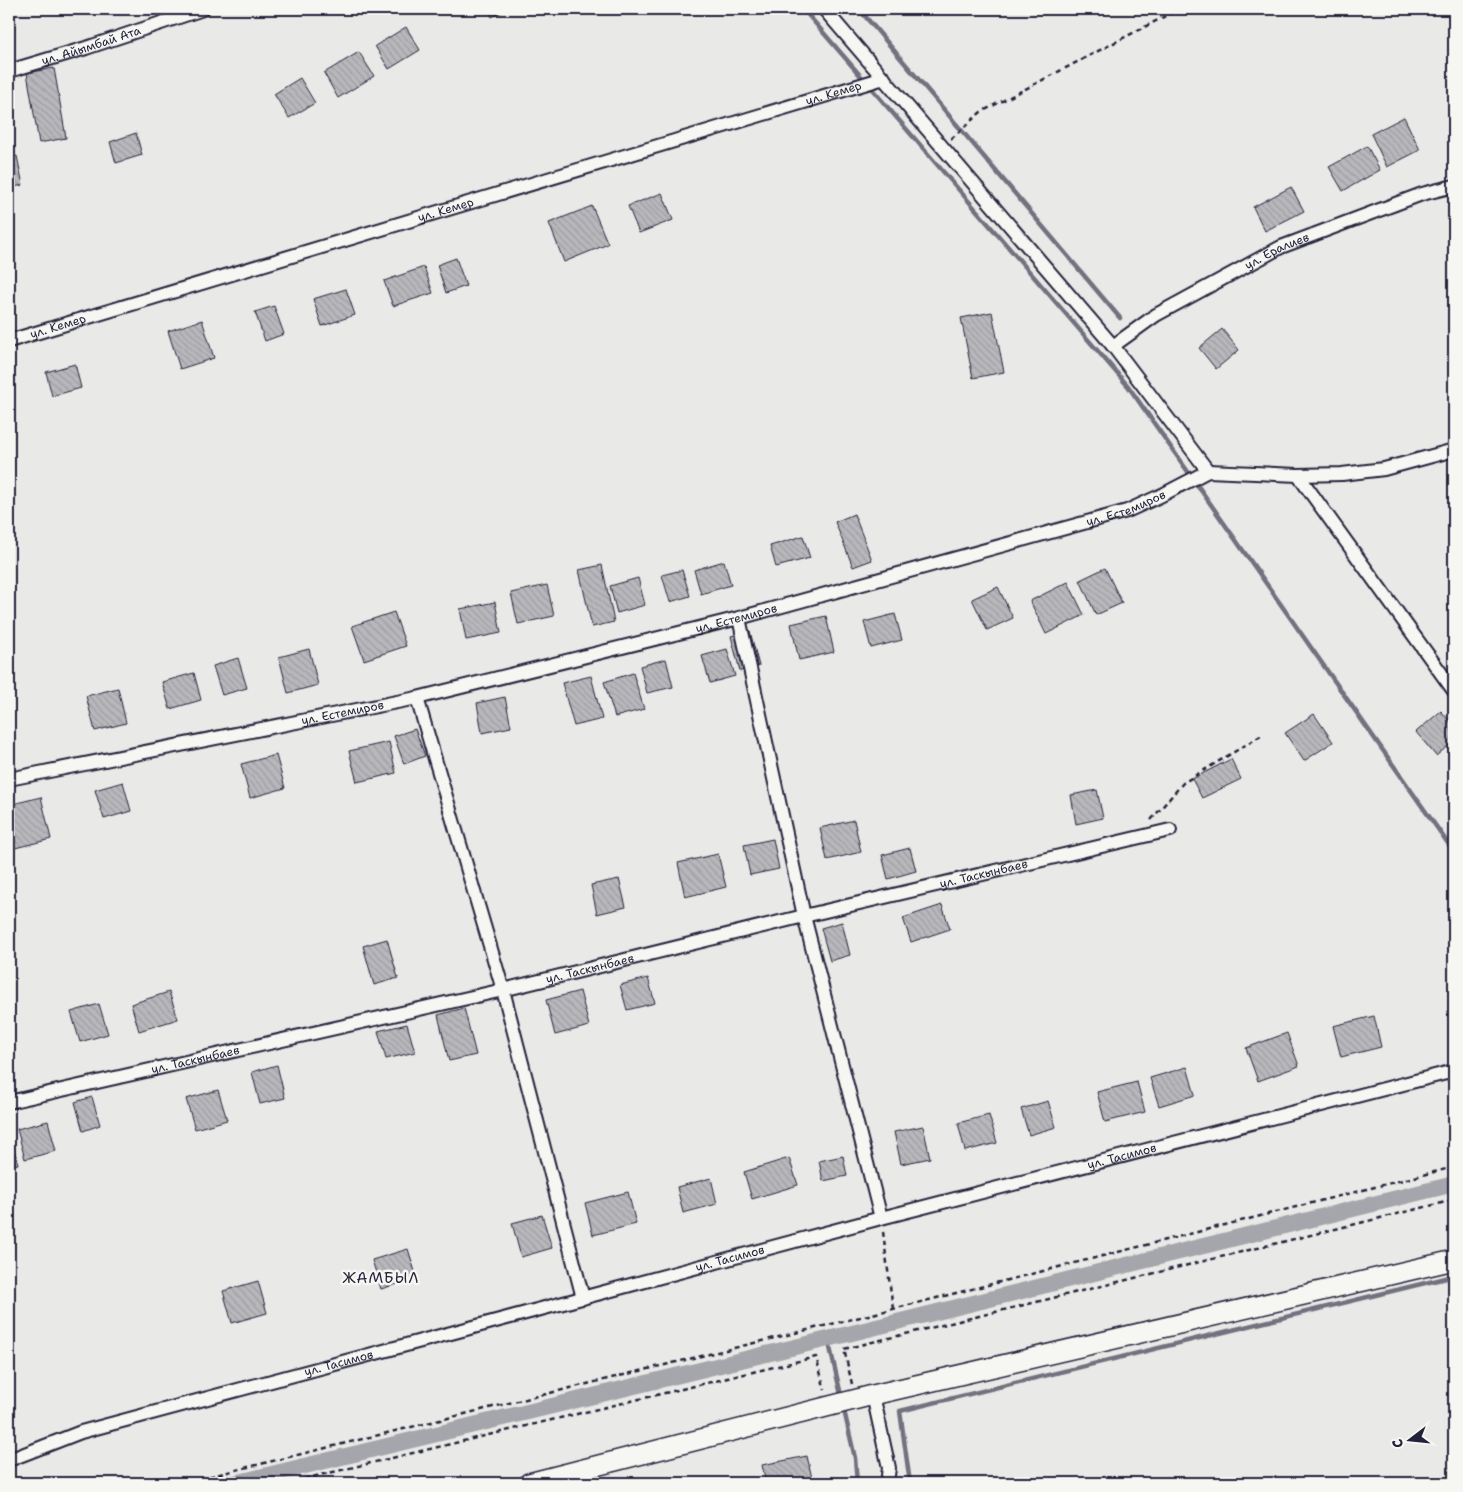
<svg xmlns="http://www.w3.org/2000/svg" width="1463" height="1492" font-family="'Shantell Sans',sans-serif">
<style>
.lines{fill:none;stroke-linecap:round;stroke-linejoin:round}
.stream{stroke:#71717f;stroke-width:4.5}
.canal{stroke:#a5a5ac;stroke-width:16}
.building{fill:url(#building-back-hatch);stroke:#22223b}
.street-casing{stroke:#22223b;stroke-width:16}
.secondary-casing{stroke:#22223b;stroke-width:22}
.path{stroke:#22223b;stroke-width:2.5;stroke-dasharray:5 4;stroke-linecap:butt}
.street{stroke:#f6f6f2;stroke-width:12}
.secondary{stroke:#f6f6f2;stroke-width:19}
.labels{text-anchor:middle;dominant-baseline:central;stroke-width:5;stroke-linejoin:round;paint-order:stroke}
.street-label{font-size:12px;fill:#22223b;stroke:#f6f6f2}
.quarter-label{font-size:15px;letter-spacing:1px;fill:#22223b;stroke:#f6f6f2}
</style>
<defs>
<pattern id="building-back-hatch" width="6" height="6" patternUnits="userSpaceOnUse" patternTransform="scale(1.25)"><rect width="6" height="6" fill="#b8b8bc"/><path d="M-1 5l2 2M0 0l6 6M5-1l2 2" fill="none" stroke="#9e9ea2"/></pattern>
</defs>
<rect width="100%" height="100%" fill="#e9e9e7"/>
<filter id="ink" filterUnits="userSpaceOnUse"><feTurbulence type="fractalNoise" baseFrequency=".02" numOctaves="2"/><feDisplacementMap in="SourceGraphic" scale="10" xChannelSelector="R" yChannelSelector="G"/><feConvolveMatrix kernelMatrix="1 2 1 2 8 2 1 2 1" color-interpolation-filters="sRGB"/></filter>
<g filter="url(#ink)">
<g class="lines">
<!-- stream -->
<path class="stream" d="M803 9 1128 386 1454 852
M859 9 1120 318
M828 1339 842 1399
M843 1406 855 1458 857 1483
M910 1483 900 1411 1454 1276"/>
<!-- canal -->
<path class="canal" d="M235 1483 828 1339 1454 1184"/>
</g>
<!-- building -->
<path class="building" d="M487 9H507L492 17Z
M406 27 420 50 389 69 375 46Z
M359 52 374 76 338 98 324 73Z
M54 68 66 138 39 143 27 73Z
M300 78 315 103 289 118 274 94Z
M1404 117 1420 150 1387 167 1371 134Z
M136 133 142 155 116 163 110 142Z
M1367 146 1380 170 1343 191 1329 167Z
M17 156 23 185 9 188V158Z
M1291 187 1304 211 1265 231 1253 207Z
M662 193 673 220 639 233 628 206Z
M592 206 608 244 564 262 549 223Z
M456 258 466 286 446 293 437 265Z
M424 267 433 293 393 306 384 281Z
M346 289 355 315 322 326 313 299Z
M274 306 284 334 265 341 255 312Z
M992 312 1004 372 973 378 961 318Z
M202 320 214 358 180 369 168 331Z
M1222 329 1239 350 1216 369 1199 348Z
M75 364 81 388 52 396 46 372Z
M854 514 872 560 853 567 835 522Z
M803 536 810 558 776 567 770 546Z
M724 561 731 585 701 594 694 570Z
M602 565 614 622 592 627 579 570Z
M1105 568 1122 603 1096 615 1080 580Z
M682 570 690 596 670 602 662 575Z
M638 578 645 605 617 613 610 586Z
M1068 582 1084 615 1046 634 1030 601Z
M547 585 554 616 518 624 511 593Z
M998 587 1013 618 987 630 972 599Z
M495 602 501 633 466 640 460 609Z
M394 612 406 646 364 660 352 626Z
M895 614 902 640 871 648 864 622Z
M826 616 834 652 799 660 791 624Z
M750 631 759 666 740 671 731 636Z
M309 649 318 685 288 693 279 657Z
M727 649 735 676 710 683 702 656Z
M238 658 247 688 222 695 213 666Z
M666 659 673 687 647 693 640 666Z
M194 673 201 700 170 709 162 682Z
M633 673 644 709 615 717 604 682Z
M591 676 602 719 574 726 562 683Z
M118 688 126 723 95 731 86 696Z
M505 697 511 727 482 733 477 703Z
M1441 711 1454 726V741L1436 756 1416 732Z
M1314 714 1333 742 1304 761 1285 733Z
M415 729 425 756 404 764 394 736Z
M389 742 396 773 357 782 349 751Z
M276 755 285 788 250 798 241 764Z
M1231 759 1241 779 1202 798 1192 779Z
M123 782 131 811 104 819 95 790Z
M1097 790 1103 818 1076 824 1071 795Z
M41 797 51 839 11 849 9 839V805Z
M854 820 861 852 827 860 820 828Z
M773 839 779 869 750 875 744 845Z
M910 848 916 871 888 879 882 855Z
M718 854 726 887 685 897 678 863Z
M619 879 626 907 597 914 591 885Z
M942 905 950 929 911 942 903 918Z
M842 922 850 955 830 961 821 928Z
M387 939 398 978 374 985 363 946Z
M648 978 655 1003 627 1010 620 985Z
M580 991 589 1026 555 1035 546 1000Z
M169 992 178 1019 139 1031 131 1004Z
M99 1004 108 1034 80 1042 71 1012Z
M464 1008 476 1055 449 1061 438 1015Z
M1374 1016 1381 1047 1341 1057 1333 1026Z
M407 1024 415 1052 386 1059 378 1031Z
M1287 1033 1299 1066 1258 1081 1246 1048Z
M277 1065 285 1098 260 1104 252 1072Z
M1187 1067 1195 1095 1159 1106 1150 1078Z
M1137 1082 1145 1112 1105 1122 1097 1092Z
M218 1090 227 1120 195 1129 186 1099Z
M92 1097 100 1125 83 1131 75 1102Z
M1048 1101 1056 1127 1029 1135 1021 1109Z
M989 1115 997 1143 965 1151 958 1123Z
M48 1121 56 1151 25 1159 17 1129Z
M923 1126 930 1158 901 1164 894 1132Z
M9 1134H10L18 1164 9 1166Z
M843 1156 847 1176 823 1181 819 1161Z
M789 1158 798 1185 752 1199 744 1172Z
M711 1178 717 1204 683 1213 677 1187Z
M628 1192 636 1224 593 1235 585 1203Z
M542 1215 552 1248 521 1257 512 1223Z
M408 1249 417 1278 381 1289 372 1260Z
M258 1281 267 1313 232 1323 223 1291Z
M807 1456 813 1483H766L762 1465Z"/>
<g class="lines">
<!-- street casing -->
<g class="street-casing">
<g id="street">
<path d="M824 9 1113 346 1208 471"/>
<path id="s1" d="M9 71 86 48 203 9"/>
<path id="s2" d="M9 341 884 78"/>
<path id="s3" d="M1113 346 1156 315 1281 247 1422 194 1454 186"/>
<path d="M1298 475 1454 691"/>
<path d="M739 618 804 916 881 1218"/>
<path d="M417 698 503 990 583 1298"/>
<path id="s4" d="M9 779 417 698 739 618 1127 511 1162 495 1208 471 1298 475 1342 474 1384 469 1454 450"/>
<path id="s5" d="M9 1102 503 990 804 916 1170 830"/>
<path d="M873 1395 889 1468 887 1483"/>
<path id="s6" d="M9 1460 81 1432 881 1218 1454 1071"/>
</g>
</g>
<!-- secondary casing -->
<g class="secondary-casing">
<path id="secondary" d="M529 1483 873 1395 1454 1260"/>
</g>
<!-- path -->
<path class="path" d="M951 139 981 112 1179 9
M1151 820 1183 783 1262 735
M883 1232 893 1309
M852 1384 844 1349 1454 1200
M183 1483 893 1309 1454 1167
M287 1483 816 1357 825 1390"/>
<!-- street -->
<use href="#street" class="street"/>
<!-- secondary -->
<use href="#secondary" class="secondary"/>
</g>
</g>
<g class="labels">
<!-- street labels -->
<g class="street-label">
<text stroke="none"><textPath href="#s1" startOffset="86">ул. Айымбай Ата</textPath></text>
<text stroke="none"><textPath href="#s2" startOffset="861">ул. Кемер</textPath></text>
<text stroke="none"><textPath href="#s2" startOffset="456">ул. Кемер</textPath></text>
<text stroke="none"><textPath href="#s3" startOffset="190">ул. Ералиев</textPath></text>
<text stroke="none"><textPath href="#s2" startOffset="51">ул. Кемер</textPath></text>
<text stroke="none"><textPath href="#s4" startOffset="1150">ул. Естемиров</textPath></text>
<text stroke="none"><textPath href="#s4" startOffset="745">ул. Естемиров</textPath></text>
<text stroke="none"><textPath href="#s4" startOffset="340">ул. Естемиров</textPath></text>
<text stroke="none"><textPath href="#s5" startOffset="1001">ул. Таскынбаев</textPath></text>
<text stroke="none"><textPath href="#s5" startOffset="596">ул. Таскынбаев</textPath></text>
<text stroke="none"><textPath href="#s5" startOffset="191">ул. Таскынбаев</textPath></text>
<text stroke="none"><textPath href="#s6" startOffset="1154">ул. Тасимов</textPath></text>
<text stroke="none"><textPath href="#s6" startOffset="749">ул. Тасимов</textPath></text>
<text stroke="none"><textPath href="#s6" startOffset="344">ул. Тасимов</textPath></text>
</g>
<!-- quarter labels -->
<g class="quarter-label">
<text x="381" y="1278">ЖАМБЫЛ</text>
</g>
</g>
<!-- margin -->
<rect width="1463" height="1492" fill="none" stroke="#f6f6f2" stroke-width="30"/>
<rect x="15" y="15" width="1433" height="1462" fill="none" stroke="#22223b" stroke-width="2" filter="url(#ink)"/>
<!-- north arrow -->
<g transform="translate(1410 1440) rotate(254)" stroke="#f6f6f2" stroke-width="4" paint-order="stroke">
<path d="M0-4L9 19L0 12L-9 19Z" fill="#22223b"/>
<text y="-8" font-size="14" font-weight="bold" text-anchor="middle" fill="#22223b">С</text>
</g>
</svg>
